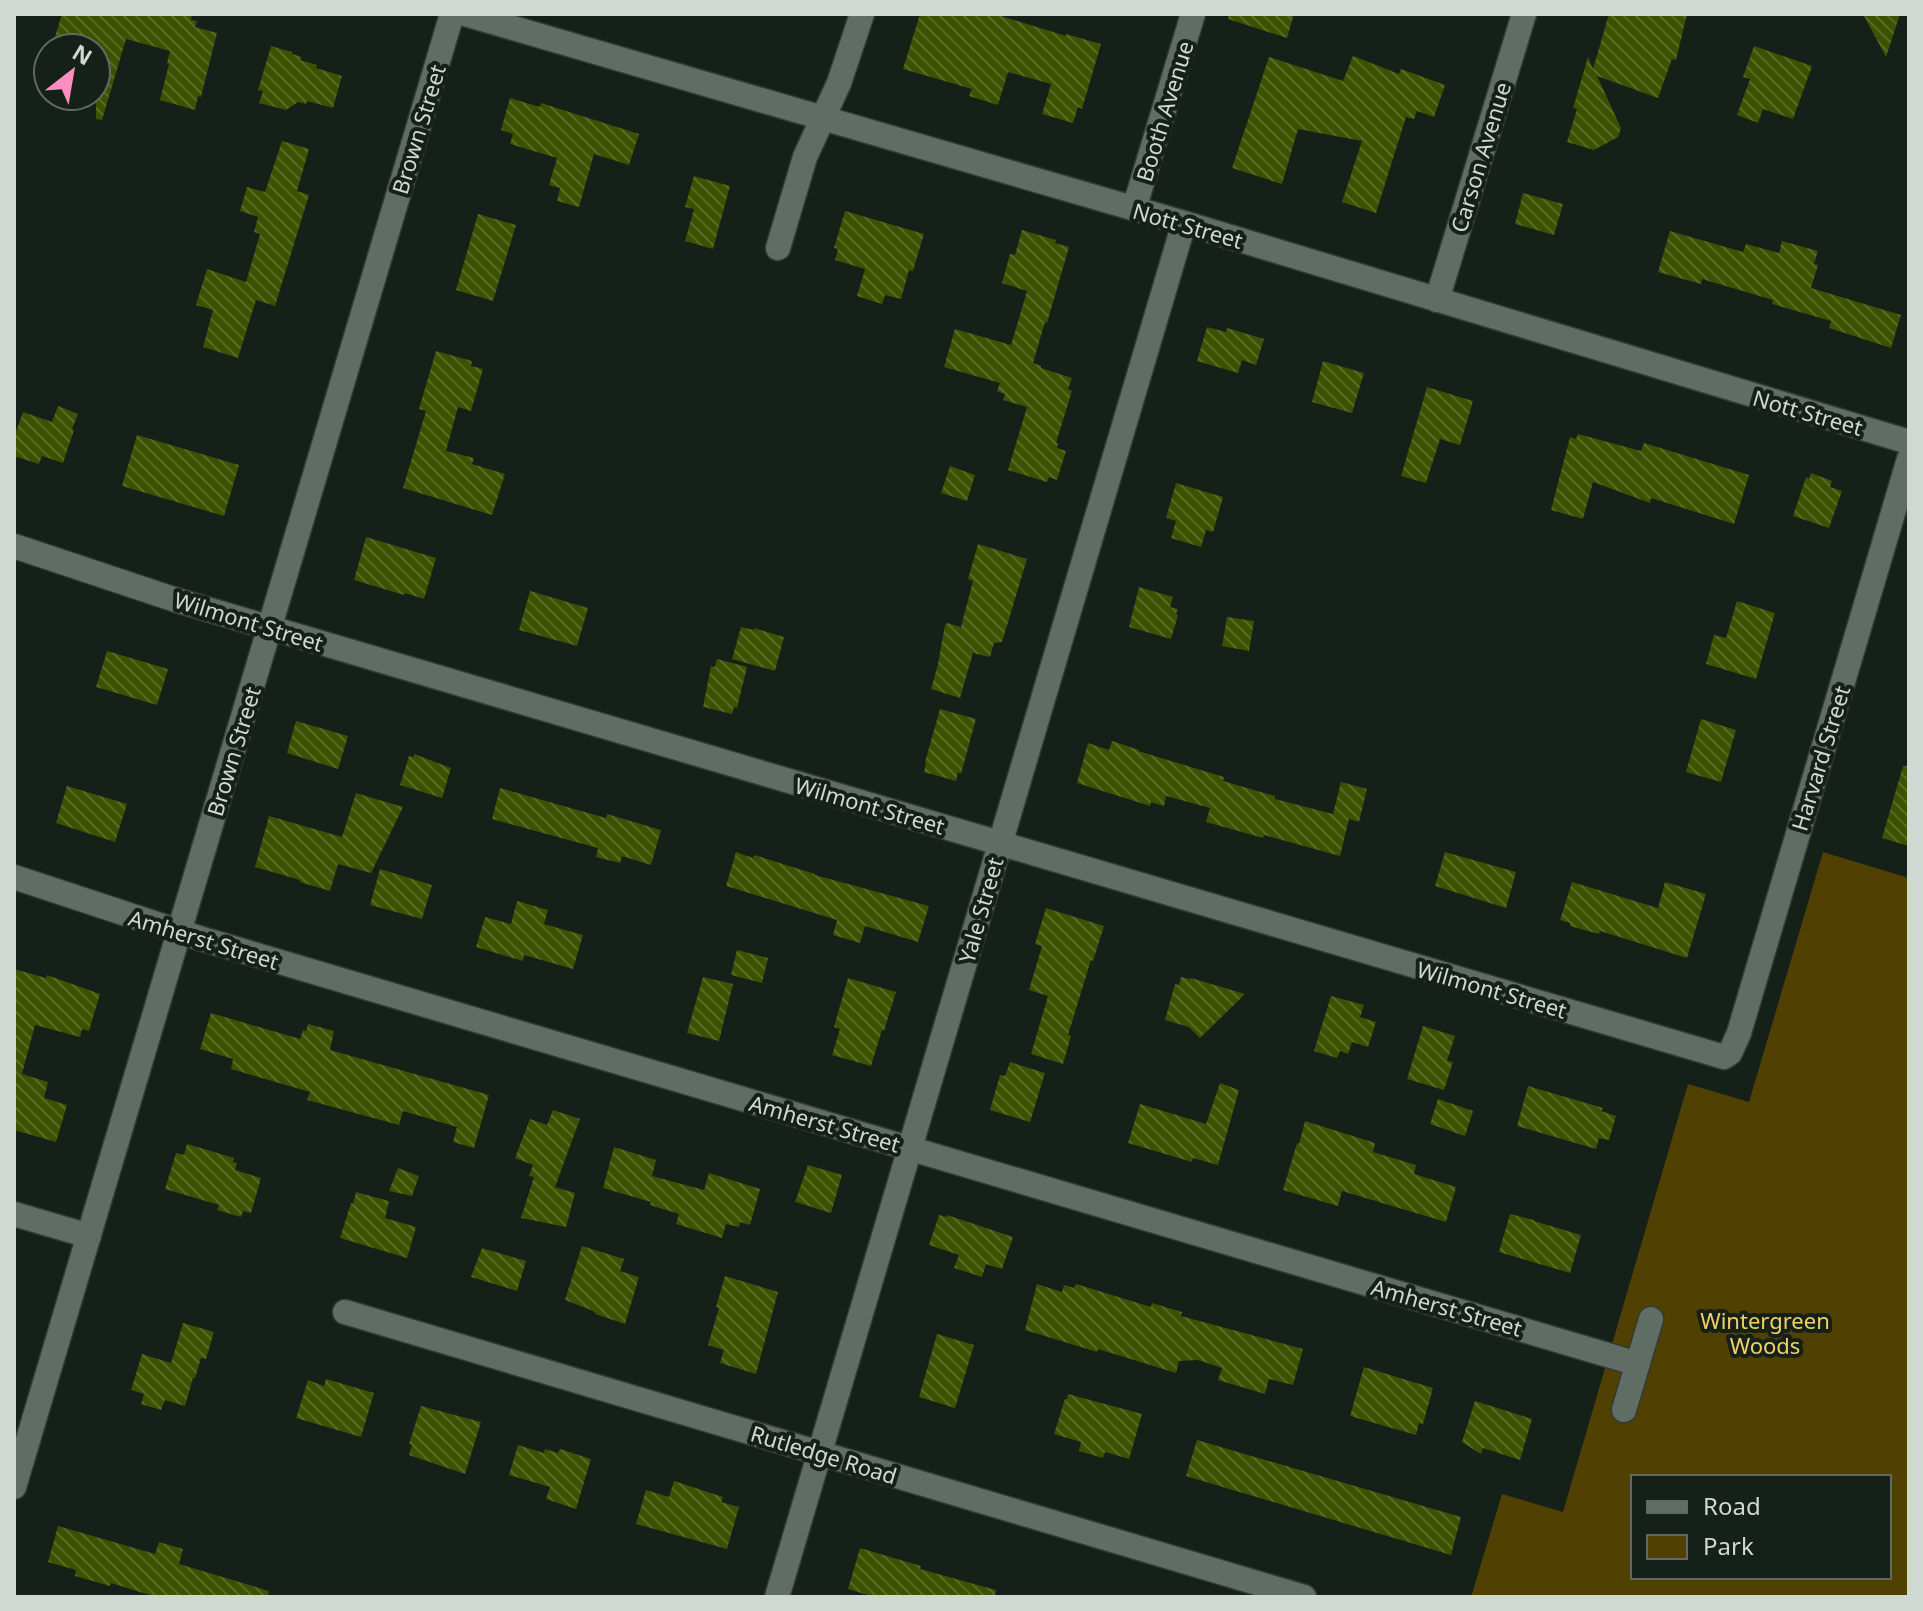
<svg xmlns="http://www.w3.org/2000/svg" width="1923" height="1611" font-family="'Noto Sans',sans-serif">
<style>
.park{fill:#504001;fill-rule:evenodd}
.building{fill:url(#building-back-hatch)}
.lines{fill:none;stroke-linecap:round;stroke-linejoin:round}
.minor-casing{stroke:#333b36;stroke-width:27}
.minor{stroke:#606d64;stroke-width:24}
.labels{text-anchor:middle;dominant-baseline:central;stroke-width:8;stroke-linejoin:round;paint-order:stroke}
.street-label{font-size:22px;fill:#d0d8d3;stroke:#152019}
.park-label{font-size:22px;fill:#f1d065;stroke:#152019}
</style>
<defs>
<pattern id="building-back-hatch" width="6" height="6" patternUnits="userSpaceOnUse" patternTransform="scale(2)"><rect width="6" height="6" fill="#3d5200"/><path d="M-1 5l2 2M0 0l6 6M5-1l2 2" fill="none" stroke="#586a24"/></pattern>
</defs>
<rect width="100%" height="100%" fill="#152019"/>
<!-- park -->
<path class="park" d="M1823 852 1909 878V1597H1471L1502 1494 1563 1512 1688 1084 1749 1102ZM1633 1477H1889V1577H1633Z"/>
<!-- building -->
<path class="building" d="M62 14H192L191 20 197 21 195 27 217 33 201 97 198 96 195 110 160 100 169 64 167 63 170 51 126 39 102 120 96 119V48H81L54 40Z
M920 14H995L1066 36V34L1101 44 1082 109 1078 107 1073 123 1042 114 1051 84 1008 72 998 105 969 96 972 89 903 69Z
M1229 14H1294L1287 38 1228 19Z
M1609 14H1687L1676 60 1672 59 1658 98 1597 76 1621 128 1618 137 1594 150 1567 142 1577 109 1573 108 1588 57 1593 69Z
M1863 14H1900L1886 57Z
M271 46 292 52V54L302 57 300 60 317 65 316 68 342 76 333 108 307 101 306 104 298 102 286 110 259 103 263 91 258 90Z
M1754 46 1812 66 1793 119 1763 109 1758 123 1737 115 1750 79 1743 77Z
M1353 56 1399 74 1401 69 1445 85 1434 117 1417 111 1414 119 1406 117 1376 213 1342 202 1362 141 1298 129 1282 184 1232 168 1269 57 1343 81Z
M510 98 540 107 541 103 639 134 629 165 594 154 579 207 557 201 560 188 549 185 557 158 510 144 513 134 501 130Z
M282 141 309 149 297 191 309 195 275 306 256 300 238 358 203 347 213 310 196 305 207 269 246 282 260 234 254 232 258 217 240 211 247 187 265 192Z
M694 176 730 186 713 249 685 241 694 209 685 207Z
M1523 193 1563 204 1554 235 1515 224Z
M845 211 924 234 913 271 909 270 901 299 885 295 882 304 857 296 865 269 835 260 838 249 834 248Z
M478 214 516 225 493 301 456 290Z
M1022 230 1056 240 1055 243 1069 247 1047 323 1045 322 1033 363 1041 366V368L1072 378 1068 389 1072 391 1056 443H1058L1057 448 1066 451 1057 480 1049 477 1047 482 1008 470 1027 407 1003 400 1005 394 997 391 1000 383 944 367 955 329 1011 345 1027 291 1002 283 1010 254 1015 255Z
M1670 231 1743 252 1746 244 1779 253 1782 241 1818 251 1814 264 1818 265 1811 288 1901 315 1891 348 1829 328 1831 321 1772 304 1773 300 1702 279 1701 284 1658 272Z
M1207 327 1226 332 1227 328 1264 339 1256 365 1242 360 1238 373 1197 361Z
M436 351 472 361 471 366 483 369 471 411 458 407 446 451 474 458 472 464 505 474 492 515 403 488 426 411 419 409Z
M1323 361 1364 373 1352 413 1312 402Z
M1427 387 1473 401 1460 445 1440 439 1426 483 1401 476Z
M58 406 78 414 72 429 74 430 63 463 42 456 39 464 14 456V437L23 412 52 422Z
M1578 434 1641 451 1644 443 1749 475 1734 524 1651 498 1650 503 1593 482 1583 519 1551 510 1570 437 1576 439Z
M137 435 239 465 224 516 122 486Z
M950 466 975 475 967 501 941 493Z
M1811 473 1832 481 1830 487 1842 491 1829 528 1793 516 1806 477 1809 479Z
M1176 483 1223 497 1213 532 1206 530 1201 547 1171 538 1176 521 1166 518Z
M366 537 436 558 424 599 405 593 404 595 354 580Z
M978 544 1027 559 1002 642 994 643 990 657 973 653 960 698 931 689 938 664 945 625 947 623 961 627 973 581 968 579Z
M1139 587 1173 597 1170 607 1178 609 1176 614 1178 615 1171 639 1129 627Z
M530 591 588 608 577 646 519 630Z
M1737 601 1775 613 1756 679 1706 664 1714 635 1726 638Z
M1227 617 1254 621 1249 651 1222 646Z
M741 627 754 630V628L784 637 775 671 732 659Z
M107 651 168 669 157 705 96 687Z
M717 659 747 667 737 708 734 707 732 714 703 707 711 666 715 667Z
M940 709 976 719 961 774 958 772 956 781 924 772 926 763 925 762Z
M1701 719 1736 730 1721 782 1686 772Z
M296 721 348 736 338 769 287 753Z
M1112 741 1139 750 1138 751 1224 777 1223 781 1275 796V799L1333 814 1341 782 1367 789 1359 822 1349 819 1340 856 1264 835 1263 838 1206 822 1210 808 1166 796 1164 806 1151 802 1150 806 1077 783 1088 743 1109 750Z
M414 754 451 768 442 798 400 785 409 756 414 757Z
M1903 766H1909V846L1882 838Z
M67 786 127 804 115 842 56 823Z
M500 788 606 818 607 814 661 830 651 865 622 856 620 863 596 857 598 848 492 819Z
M356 793 403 807 371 873 338 864 330 891 300 882V880L255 867 269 816 342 837Z
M736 852 753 858 754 855 815 874V875L929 906 918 942 865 926 860 943 833 935 837 920 726 886Z
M1445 852 1516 872 1506 908 1435 886Z
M380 869 432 885 422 919 370 905Z
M1572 882 1658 908 1665 882 1706 894 1687 958 1600 931 1599 934 1570 926V923L1560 920Z
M517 901 548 910 544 924 583 935 573 969 524 955 523 961 476 947 485 917 511 924Z
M1046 908 1104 926 1093 961 1091 960 1068 1035 1071 1036 1063 1064 1031 1054 1048 996 1029 990 1042 946 1035 944Z
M737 950 768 958 762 983 731 975Z
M14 969 46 978 47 975 100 994 89 1031 82 1029 80 1037 35 1025 22 1074 48 1082 44 1098 67 1105 56 1142 14 1130Z
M703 977 733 984 719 1041 687 1033Z
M1181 977 1190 979 1191 978 1245 994 1200 1038 1189 1027 1165 1020 1175 984 1179 985Z
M848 978 896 992 884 1031 882 1030 871 1066 832 1055 840 1029 834 1027Z
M1331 996 1364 1005 1360 1017 1376 1022 1368 1047 1352 1042 1348 1054 1340 1051 1337 1058 1314 1051Z
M211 1013 300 1039 303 1030 306 1031 308 1024 334 1031 330 1050 489 1095 474 1148 453 1142 457 1127 403 1111 399 1125 307 1100 310 1092 231 1069 233 1059 200 1049Z
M1423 1026 1455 1036 1447 1061 1453 1062 1444 1090 1407 1079Z
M1010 1062 1045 1073 1030 1122 990 1110 1000 1075 1005 1076Z
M1220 1083 1239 1090 1218 1165 1193 1158 1192 1162 1128 1143 1140 1104 1206 1124Z
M1528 1086 1603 1108 1601 1111 1616 1116 1609 1140 1599 1138 1596 1149 1517 1126Z
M1438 1099 1473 1111 1465 1136 1430 1124Z
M553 1110 580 1119 555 1187 575 1193 566 1227 521 1218 534 1177 529 1176 533 1165 515 1158 530 1119 547 1125Z
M1305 1121 1375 1143 1373 1152 1416 1165 1414 1174 1456 1187 1446 1222 1342 1191 1338 1206 1283 1190 1297 1143 1299 1144Z
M187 1144 234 1158 233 1162 237 1163 235 1170 261 1178 251 1213 243 1211 241 1217 217 1210 219 1205 165 1189 176 1153 184 1155Z
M614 1147 656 1160 652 1176 704 1190 709 1173 760 1189 750 1225 740 1222 739 1227 726 1224 722 1238 676 1224 679 1214 650 1205 651 1202 603 1188Z
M808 1165 842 1175 831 1213 795 1202Z
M398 1168 419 1176 412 1196 389 1191Z
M356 1192 389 1201 385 1218 416 1227 407 1258 340 1238 351 1203 353 1204Z
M1510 1214 1534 1220V1221L1581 1235 1570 1273 1499 1252Z
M939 1215 947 1217V1215L1013 1237 1002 1269 986 1264 982 1277 954 1268 959 1255 929 1245Z
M582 1246 624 1259 620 1271 639 1277 625 1324 595 1314 596 1313 591 1310 565 1300Z
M482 1248 526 1261 517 1291 471 1277Z
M725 1276 778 1292 756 1374 720 1363 724 1350 708 1345 719 1308 716 1307Z
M1037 1284 1062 1292 1064 1285 1074 1288 1076 1284 1151 1307 1152 1303 1182 1312 1181 1316 1303 1349 1293 1385 1269 1379 1265 1394 1218 1380 1222 1368 1198 1360 1179 1361 1176 1373 1098 1349 1097 1352 1025 1330Z
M183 1323 214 1332 206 1359 201 1358 195 1378H193L185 1406 165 1400 161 1410 141 1404 144 1394 131 1390 142 1354 171 1363Z
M937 1334 974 1345 955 1408 919 1397Z
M1364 1367 1433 1388 1423 1424 1419 1423 1416 1435 1350 1416Z
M326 1379 374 1393 361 1437 296 1418 308 1380 324 1386Z
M1068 1394 1142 1414 1129 1459 1105 1452 1103 1458 1079 1451 1081 1442 1054 1434 1065 1399H1067Z
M1475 1401 1532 1419 1520 1460 1483 1448 1481 1454 1462 1442Z
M421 1406 481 1422 465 1474 409 1455 412 1445 409 1444Z
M1197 1440 1461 1517 1451 1555 1186 1476Z
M518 1445 544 1453 545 1449 558 1453 560 1449 591 1459 576 1509 546 1499 550 1487 509 1475Z
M674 1481 723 1497 721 1502 739 1507 727 1549 636 1524 646 1490 669 1497Z
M58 1526 155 1554 159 1542 183 1549 179 1564 269 1591 268 1597H156L111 1583 110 1586 75 1576 76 1570 48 1562Z
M860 1548 921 1566 920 1569 996 1590 995 1597H874L848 1589Z"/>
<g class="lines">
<!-- minor casing -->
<g class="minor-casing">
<path id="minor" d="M465 14 1184 223 1909 442
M1134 209 1193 14
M778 248 805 157 839 83 862 14
M1437 300 1524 14
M14 546 176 600 1724 1057 1730 1053 1739 1033 1909 459
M14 877 199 938 1638 1364
M14 1214 89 1236
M345 1312 1304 1597
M1624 1410 1651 1319
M14 1487 452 14
M777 1597 1184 223"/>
</g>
<!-- minor -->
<use href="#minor" class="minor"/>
</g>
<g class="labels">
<!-- street labels -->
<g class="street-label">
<text transform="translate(1164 111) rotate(-73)">Booth Avenue</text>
<text transform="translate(418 129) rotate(-73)">Brown Street</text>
<text transform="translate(1480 157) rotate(-73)">Carson Avenue</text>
<text transform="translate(1188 225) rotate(16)">Nott Street</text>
<text transform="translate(1808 412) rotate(16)">Nott Street</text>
<text transform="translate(249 621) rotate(17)">Wilmont Street</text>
<text transform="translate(233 751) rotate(-73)">Brown Street</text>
<text transform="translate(1820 758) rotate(-73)">Harvard Street</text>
<text transform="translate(870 805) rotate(16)">Wilmont Street</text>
<text transform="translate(980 910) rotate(-74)">Yale Street</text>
<text transform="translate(204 939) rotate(17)">Amherst Street</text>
<text transform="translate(1492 989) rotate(16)">Wilmont Street</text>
<text transform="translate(825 1123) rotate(16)">Amherst Street</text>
<text transform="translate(1447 1307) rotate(16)">Amherst Street</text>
<text transform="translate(824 1454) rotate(17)">Rutledge Road</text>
</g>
<!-- park labels -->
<g class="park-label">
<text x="1765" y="1320">Wintergreen<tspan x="1765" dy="25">Woods</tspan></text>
</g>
</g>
<!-- border -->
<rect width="1923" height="1611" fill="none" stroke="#d0d8d3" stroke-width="32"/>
<!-- legend -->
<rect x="1631" y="1475" width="260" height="104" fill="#152019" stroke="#606a63" stroke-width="2"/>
<rect x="1647" y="1501" width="40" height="12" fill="#606d64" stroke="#606a63" stroke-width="2"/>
<text x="1703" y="1515" font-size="24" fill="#d0d8d3">Road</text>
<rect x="1647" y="1535" width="40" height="24" fill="#504001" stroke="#606a63" stroke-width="2"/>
<text x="1703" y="1555" font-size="24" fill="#d0d8d3">Park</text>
<!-- north arrow -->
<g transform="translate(72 72) rotate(31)"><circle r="38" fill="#152019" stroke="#606a63" stroke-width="2"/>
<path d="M0-6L14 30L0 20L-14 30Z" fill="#fe8ebd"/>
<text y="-12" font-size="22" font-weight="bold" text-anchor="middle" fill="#d0d8d3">N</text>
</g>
</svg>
